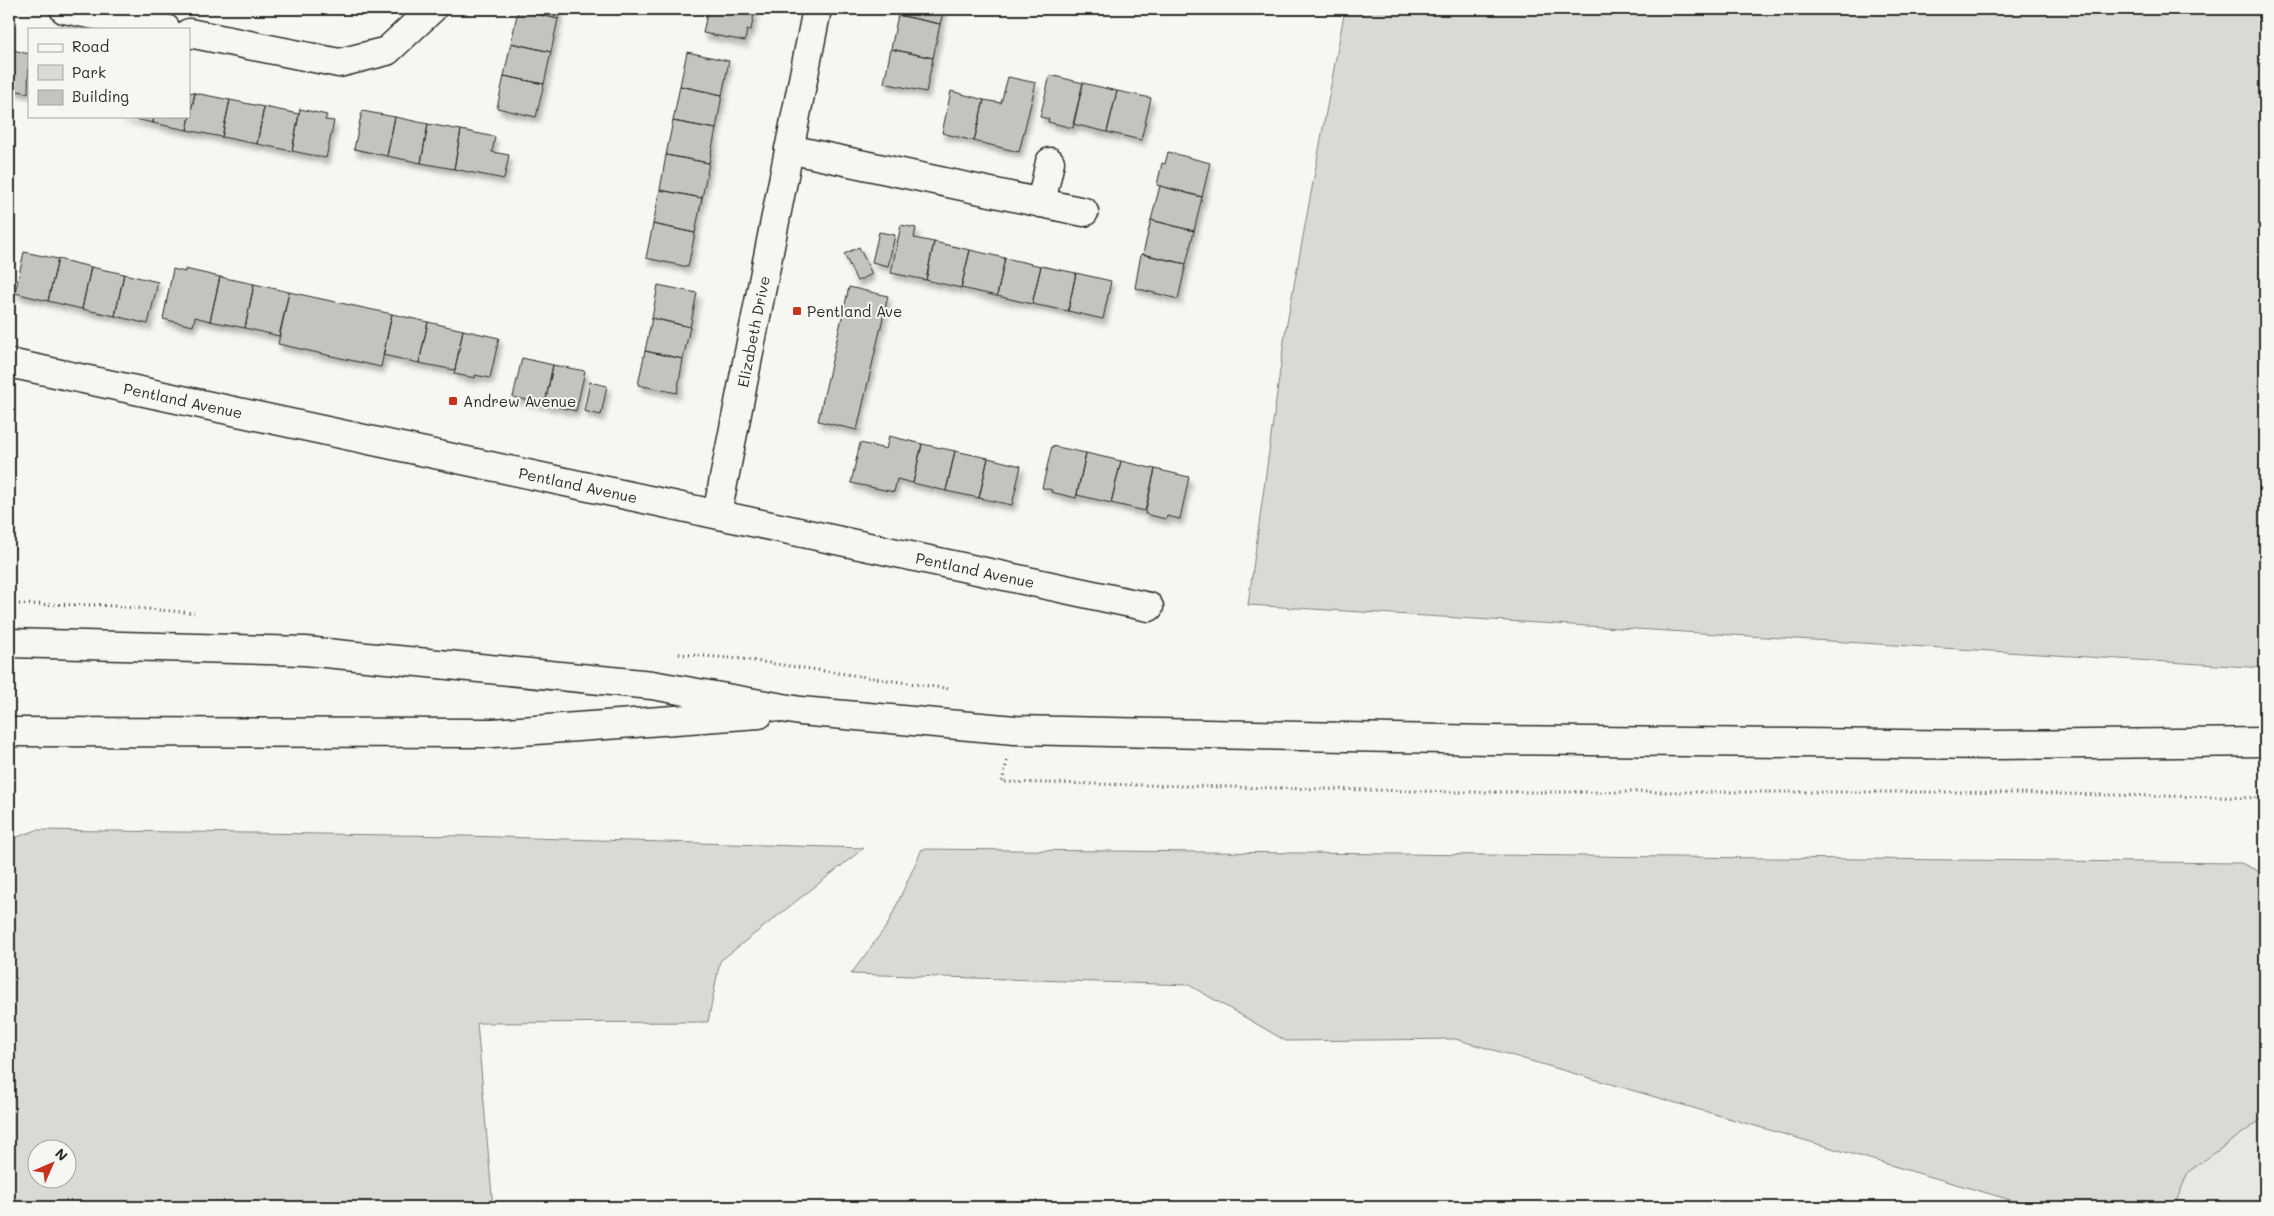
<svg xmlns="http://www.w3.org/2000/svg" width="2274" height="1216" font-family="Mali,sans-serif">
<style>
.built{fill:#e7e7e3}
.green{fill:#d9d9d5;stroke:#828280;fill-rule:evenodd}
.building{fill:#c3c3c0;stroke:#2b2b2b;filter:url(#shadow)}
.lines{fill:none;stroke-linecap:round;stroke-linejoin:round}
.minor-casing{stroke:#2b2b2b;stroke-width:31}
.primary-casing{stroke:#2b2b2b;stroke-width:31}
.path{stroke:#2b2b2b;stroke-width:3;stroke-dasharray:1 4;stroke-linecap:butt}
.minor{stroke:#f6f6f2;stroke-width:28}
.primary{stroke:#f6f6f2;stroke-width:28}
.poi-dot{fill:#c8321e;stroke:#f6f6f2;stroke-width:2}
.labels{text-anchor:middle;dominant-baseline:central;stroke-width:4;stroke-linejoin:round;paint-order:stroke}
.poi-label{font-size:15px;fill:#2b2b2b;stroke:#f6f6f2;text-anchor:start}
.street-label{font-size:15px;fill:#2b2b2b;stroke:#f6f6f2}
</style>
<defs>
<filter id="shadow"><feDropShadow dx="3" dy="5.5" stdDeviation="2.5" flood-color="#0004"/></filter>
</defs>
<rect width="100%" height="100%" fill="#f6f6f2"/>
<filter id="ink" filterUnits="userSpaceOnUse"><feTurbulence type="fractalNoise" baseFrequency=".02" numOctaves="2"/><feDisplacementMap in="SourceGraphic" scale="10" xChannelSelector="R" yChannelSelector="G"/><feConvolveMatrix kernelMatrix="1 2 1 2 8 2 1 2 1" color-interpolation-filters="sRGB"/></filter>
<g filter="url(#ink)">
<!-- built -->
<path class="built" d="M2265 986V1207H2132Z"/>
<!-- green -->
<path class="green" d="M1345 9H2265V668L1248 605 1285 334Z
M37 830 465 836 864 848 720 961 708 1022 477 1023 493 1207H9V840ZM38 1148H68V1178H38Z
M922 849 2241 863 2265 874V1117L2188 1172 2174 1207H2035L1455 1039 1286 1041 1189 985 851 974 888 924Z"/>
<!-- building -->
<path class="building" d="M519 9H560L558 19Z
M708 9H755L751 30 747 29 745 41 703 33Z
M899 9H944L940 24 898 15Z
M518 10 558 19 551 52 511 43Z
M898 15 940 24 933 58 891 49Z
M511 43 551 52 544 84 504 76Z
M9 49 29 54 28 93 9 89Z
M891 49 933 58 926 92 884 83Z
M687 52 729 61 722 95 680 86Z
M1050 75 1083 83 1073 128 1048 122 1049 119 1040 117Z
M504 76 544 84 536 117 497 108Z
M1008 77 1036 83 1019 152 974 141 984 100 1001 103Z
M1083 83 1117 91 1107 132 1073 124Z
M680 86 722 95 716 129 673 121Z
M951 91 984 100 974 141 942 133Z
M1117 91 1151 98 1141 140 1107 132Z
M189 92 195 93 187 130 153 123 154 116H189Z
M195 93 230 100 222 137 187 130Z
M230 100 264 107 257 144 222 137Z
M264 107 299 114 292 151 257 144Z
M300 109 327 115 325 120 334 121 326 158 292 151Z
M362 111 395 117 387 156 354 149Z
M121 116H154L153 123Z
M395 117 428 124 421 163 387 156Z
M673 121 716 129 709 163 666 155Z
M428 124 461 130 454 169 421 163Z
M461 130 495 137 492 152 509 155 504 179 454 169Z
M1168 152 1210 163 1202 197 1157 185 1162 163 1165 164Z
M666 155 709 163 702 198 660 190Z
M1160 186 1202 197 1194 231 1151 220Z
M660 190 702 198 695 233 653 224Z
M1151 220 1194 231 1186 264 1143 254Z
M653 224 695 233 688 267 646 258Z
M901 225 916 228 914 238 934 242 926 280 891 273Z
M879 232 895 235 888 266 872 262Z
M934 242 970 250 961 288 926 280Z
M859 247 872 274 857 281 844 254Z
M970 250 1005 258 997 296 961 288Z
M24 252 58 259 48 301 15 293Z
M1141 254 1186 264 1178 299 1135 288Z
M1005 258 1041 266 1032 304 997 296Z
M58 259 91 267 82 309 48 301Z
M1041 266 1076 273 1068 311 1032 304Z
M91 267 124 274 115 316 82 309Z
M173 269 185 272V269L220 277 210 321 195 317 193 326 163 319Z
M1076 273 1111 281 1103 319 1068 311Z
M124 274 158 282 148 324 115 316Z
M220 277 254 284 245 328 210 321Z
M254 284 289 292 279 336 245 328Z
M658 285 697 293 690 327 652 318Z
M849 287 888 296 857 430 818 421Z
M289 292 392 314 381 367 278 344Z
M392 314 428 322 419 363 383 355Z
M652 318 690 327 683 359 645 351Z
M428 322 463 330 455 370 419 363Z
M463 330 499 338 490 378 475 375V378L454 374Z
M645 351 683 359 677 393 638 385Z
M522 358 553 365 545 404 513 397Z
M553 365 585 371 576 411 545 404Z
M590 382 607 386 601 415 584 411Z
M889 436 922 444 913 483 897 479 894 492 851 483 860 443 886 449Z
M922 444 955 451 946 491 913 483Z
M1052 446 1086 453 1076 498 1051 492 1052 490 1042 488Z
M955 451 988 458 979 498 946 491Z
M1086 453 1121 461 1111 503 1077 495Z
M988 458 1021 466 1012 505 979 498Z
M1121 461 1155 469 1145 511 1111 503Z
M1155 469 1189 477 1180 519 1167 516 1166 519 1145 514Z"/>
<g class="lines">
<!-- minor casing -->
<g class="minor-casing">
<g id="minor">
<path d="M64 9 166 29"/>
<path d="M189 33 339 63 387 51 432 9"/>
<path d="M789 149 1084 212"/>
<path d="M1041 203 1050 162"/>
<path id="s1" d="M9 363 1149 607"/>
<path id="s2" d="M717 514 817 9"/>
</g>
</g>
<!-- primary casing -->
<g class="primary-casing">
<path id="primary" d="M9 643 305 651 652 685 800 711 1015 730 1489 740 1996 745 2265 742
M9 732 493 733 759 714"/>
</g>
<!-- path -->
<path class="path" d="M9 604 101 605 194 613
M679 654 741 659 950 689
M1007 761 1002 782 1462 792H1960L2265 798"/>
<!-- minor -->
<use href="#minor" class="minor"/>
<!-- primary -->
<use href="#primary" class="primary"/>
</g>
</g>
<!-- markers -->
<g class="poi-dot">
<rect x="792" y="306" width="10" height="10" rx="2.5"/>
<rect x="448" y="396" width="10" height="10" rx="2.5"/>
</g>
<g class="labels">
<!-- poi labels -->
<g class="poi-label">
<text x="807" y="311">Pentland Ave</text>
<text x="463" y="401">Andrew Avenue</text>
</g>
<!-- street labels -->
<g class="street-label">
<text stroke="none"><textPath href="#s2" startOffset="186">Elizabeth Drive</textPath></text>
<text stroke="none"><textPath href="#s1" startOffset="178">Pentland Avenue</textPath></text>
<text stroke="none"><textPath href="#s1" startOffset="582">Pentland Avenue</textPath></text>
<text stroke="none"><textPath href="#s1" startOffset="988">Pentland Avenue</textPath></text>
</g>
</g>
<!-- margin -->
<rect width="2274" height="1216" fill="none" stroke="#f6f6f2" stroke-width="30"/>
<rect x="15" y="15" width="2244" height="1186" fill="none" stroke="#2b2b2b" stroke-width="2" filter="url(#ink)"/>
<!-- legend -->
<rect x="28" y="28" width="162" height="90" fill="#f6f6f2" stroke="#a5a5a2"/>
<rect x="38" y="44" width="25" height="8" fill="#f6f6f2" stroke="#a5a5a2"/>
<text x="72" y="52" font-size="15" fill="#2b2b2b">Road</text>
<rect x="38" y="65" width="25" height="15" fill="#d9d9d5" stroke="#a5a5a2"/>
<text x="72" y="78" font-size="15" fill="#2b2b2b">Park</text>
<rect x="38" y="90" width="25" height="15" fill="#c3c3c0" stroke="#a5a5a2"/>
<text x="72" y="102" font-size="15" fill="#2b2b2b">Building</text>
<!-- north arrow -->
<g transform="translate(52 1164) rotate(45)"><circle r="24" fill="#f6f6f2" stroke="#a5a5a2"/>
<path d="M0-4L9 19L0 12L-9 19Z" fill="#c8321e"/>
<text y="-8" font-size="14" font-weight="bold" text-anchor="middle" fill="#2b2b2b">N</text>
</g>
</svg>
